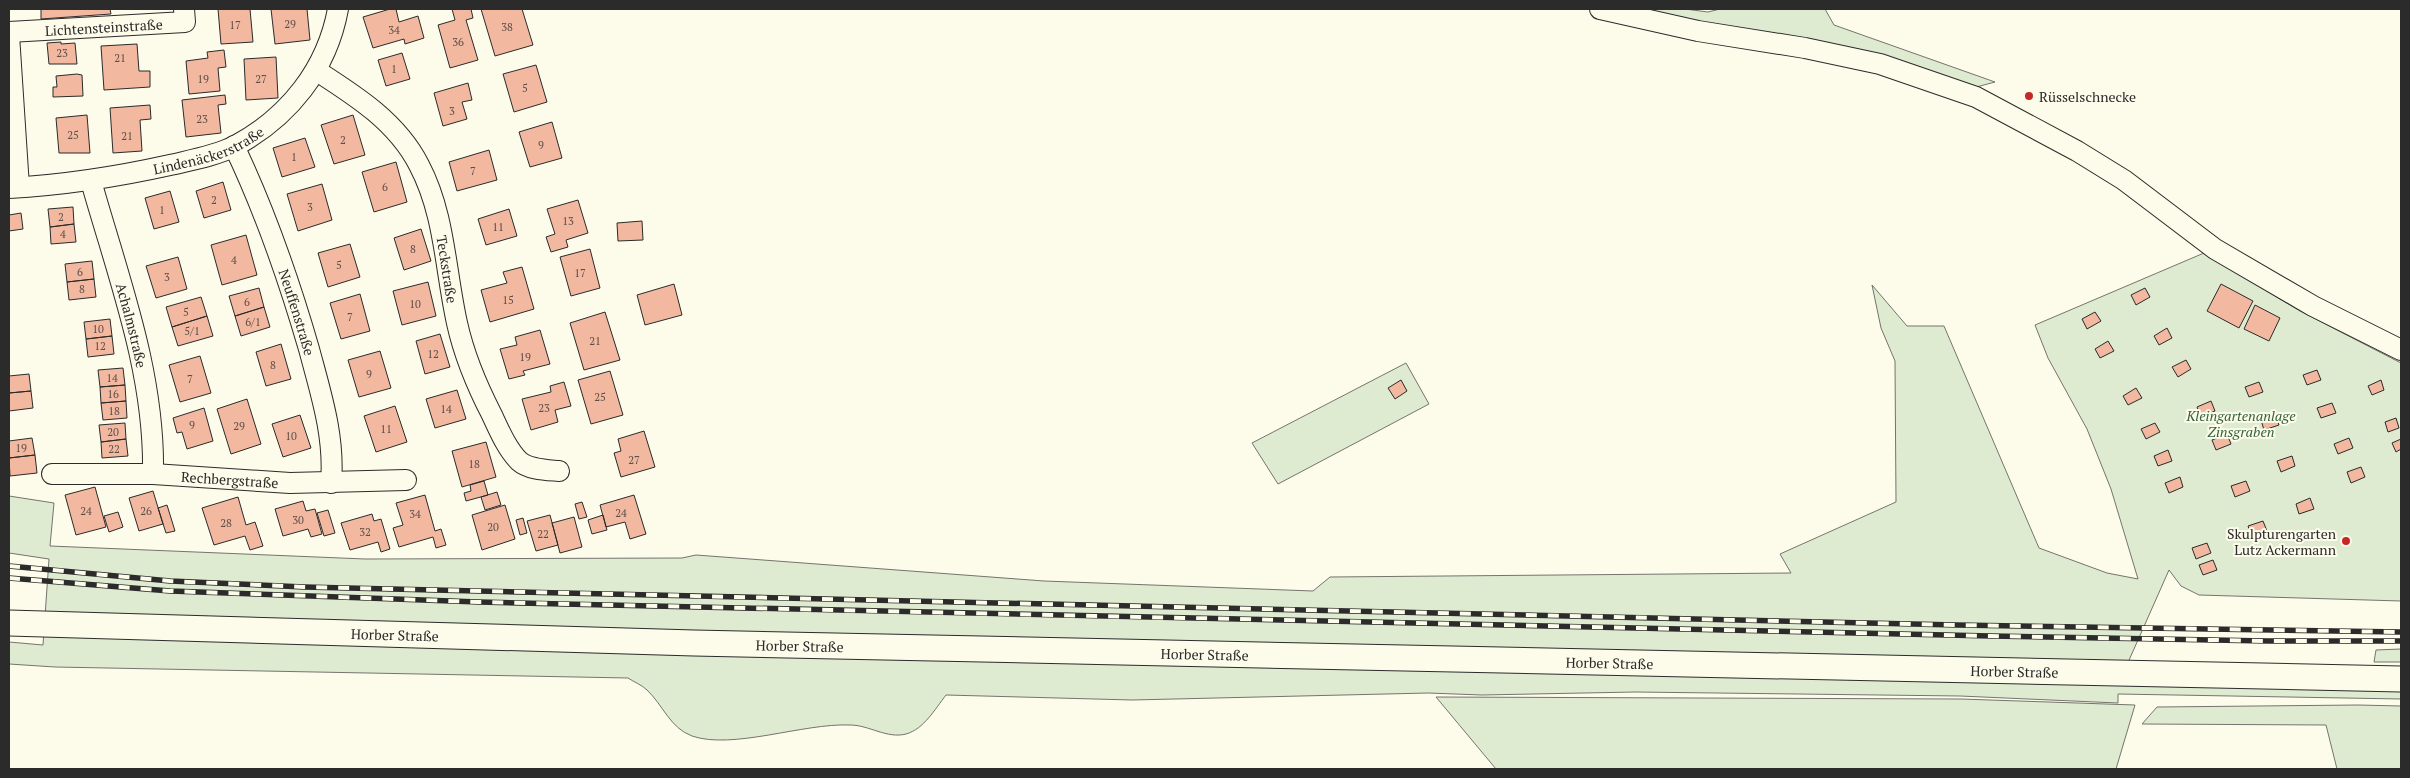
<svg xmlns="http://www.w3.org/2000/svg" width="2410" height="778" font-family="'PT Serif',serif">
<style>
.green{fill:#deebd1;stroke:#74746e}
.building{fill:#f2b8a0;stroke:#2b2b2b}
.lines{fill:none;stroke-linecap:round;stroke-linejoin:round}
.minor-casing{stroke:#2b2b2b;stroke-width:22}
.major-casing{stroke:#2b2b2b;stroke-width:27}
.minor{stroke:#fdfbea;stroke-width:20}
.major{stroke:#fdfbea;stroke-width:25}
.rail-casing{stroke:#2b2b2b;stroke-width:5.5}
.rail{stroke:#fdfbea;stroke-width:4;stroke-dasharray:11;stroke-linecap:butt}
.poi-dot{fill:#c62828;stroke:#fdfbea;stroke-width:2}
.labels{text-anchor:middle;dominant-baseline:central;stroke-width:4;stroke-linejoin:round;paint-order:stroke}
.number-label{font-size:11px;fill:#5d4e48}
.street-label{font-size:14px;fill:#2b2b2b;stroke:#fdfbea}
.poi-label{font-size:14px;fill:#2b2b2b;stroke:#fdfbea;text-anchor:start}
.park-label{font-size:14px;font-style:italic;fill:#34623c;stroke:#fdfbea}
</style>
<rect width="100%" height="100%" fill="#fdfbea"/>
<!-- green -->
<path class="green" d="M1624 9H1685L1708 12 1720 9H1825L1834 25 1995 82 1969 89Z
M2204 253 2300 311 2401 363V601L2199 595 2181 586 2169 570 2118 685 2401 689V699L2118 694V703L1960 696 1635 692 1482 695 1428 693 1132 700 946 695C935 709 924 729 906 734 887 739 869 725 850 725 803 723 733 750 692 736 670 728 663 705 647 690 642 685 634 682 628 678L55 667 9 664V642L43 645 49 559 9 553V496L54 503 50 546 365 559 682 558 696 555 1044 581 1313 591 1330 577 1791 573 1780 554 1896 502 1895 361 1881 328 1872 285 1907 326H1944L2039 548 2107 573 2138 579 2111 489 2087 429 2048 358 2035 325Z
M1406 363 1429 404 1278 484 1252 443Z
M2401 649V662H2374L2376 650Z
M1436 697 1961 699 2135 705 2116 769H1496Z
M2358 705 2401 706V769H2337L2326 725 2142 724 2157 707Z"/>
<!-- building -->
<path class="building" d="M41 9H110L111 14 41 19Z
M218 9H250L253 42 221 44Z
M271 9H307L310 40 275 44Z
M390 9H396L399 22 418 16 424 38 405 44 404 39 373 48 363 17Z
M452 9H471L473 18 466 20 478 60 450 68 438 25 455 20Z
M481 9H522L533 45 495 56Z
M61 42V44L75 43 77 64H49L47 43Z
M137 44 139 71H150V87L104 90 101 46Z
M224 50 226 67 218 68 220 91 189 94 186 61 208 58 207 52Z
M402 53 410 79 386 86 378 60Z
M276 57 278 98 246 100 244 59Z
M536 65 547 102 514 112 503 74Z
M77 74 82 75 83 96 53 97V87H57L56 76Z
M468 83 472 100 462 102 467 119 443 126 434 93Z
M225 95 226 104 218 105 221 133 186 137 182 100Z
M150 105 151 119 140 120 142 151 113 153 110 108Z
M87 115 90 153H59L56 118Z
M353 115 365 155 334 164 321 125Z
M552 122 562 158 530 167 519 132Z
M305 138 315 167 282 177 273 148Z
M489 150 497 180 457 191 449 162Z
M396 162 407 202 374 212 362 172Z
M223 182 231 210 204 218 196 191Z
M322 184 332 220 298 231 287 194Z
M170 191 179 222 154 229 145 198Z
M578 200 588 233 566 240 568 247 551 252 546 237 555 234 547 209Z
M73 207 74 224 50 227 48 209Z
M509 209 517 236 486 245 478 219Z
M21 213 23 229 9 231V215Z
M642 221 643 240 618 241 617 223Z
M74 224 76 242 51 244 50 227Z
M421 229 431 261 404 270 394 238Z
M246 235 257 275 222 285 211 245Z
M350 244 360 277 328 287 318 253Z
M590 249 600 288 571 296 560 257Z
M178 257 187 289 156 298 146 266Z
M92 261 94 279 67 282 65 264Z
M522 267 534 309 490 322 481 290 507 283 503 272Z
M94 279 96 297 69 300 67 282Z
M428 282 436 316 402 325 393 291Z
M674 284 682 315 645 325 637 295Z
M2221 284 2253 301 2239 328 2207 311Z
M259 288 264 307 235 316 229 296Z
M2145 288 2150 297 2136 305 2131 295Z
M360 294 370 331 341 339 330 303Z
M201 297 207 316 172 327 166 307Z
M2255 305 2280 318 2269 341 2244 329Z
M264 307 270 327 241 336 235 316Z
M605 312 620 360 584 370 570 323Z
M2095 312 2101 321 2087 329 2082 319Z
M207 316 213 336 178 346 172 327Z
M110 319 112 336 86 339 84 322Z
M2167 328 2172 338 2159 345 2154 336Z
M540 330 550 364 523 371 525 375 509 379 500 349 517 345 515 337Z
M440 334 450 367 425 374 416 341Z
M112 336 114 354 88 357 86 339Z
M2108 341 2114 351 2100 358 2095 349Z
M281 344 291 379 266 386 256 352Z
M380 351 391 388 359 397 348 360Z
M200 356 211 393 180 402 169 365Z
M2186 360 2191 369 2178 377 2172 367Z
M123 368 125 385 100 387 98 370Z
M2317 370 2321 380 2307 385 2303 375Z
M610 371 623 415 591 424 578 380Z
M29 374 31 391 9 393V376Z
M1401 380 1407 391 1395 399 1388 388Z
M2381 380 2384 390 2372 395 2368 386Z
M564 382 571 406 555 410 558 422 531 430 522 399 551 392 550 386Z
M2259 382 2263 392 2249 397 2245 387Z
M125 385 126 401 101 403 100 387Z
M2136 388 2142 398 2128 405 2123 396Z
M457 390 466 419 435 428 426 399Z
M31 391 33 408 9 411V393Z
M247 399 261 444 231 454 217 409Z
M126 401 127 418 103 420 101 403Z
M2211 401 2215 411 2201 417 2197 407Z
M2332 403 2336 413 2321 418 2317 408Z
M395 406 407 442 376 452 364 416Z
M204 408 213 441 187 449 182 432 177 433 173 418Z
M300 415 311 448 283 457 272 424Z
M2275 415 2279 425 2264 430 2261 420Z
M2396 418 2399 428 2388 432 2385 422Z
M125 423 126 439 101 442 99 425Z
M2155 423 2160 432 2146 439 2141 429Z
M644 431 655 467 621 477 614 453 621 451 618 439Z
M2227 434 2231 444 2216 450 2212 440Z
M32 438 35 455 9 458V441Z
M2349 438 2353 448 2338 454 2334 444Z
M126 439 128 456 102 458 101 442Z
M2401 439V449L2396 452 2392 443Z
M486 442 496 477 462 487 452 451Z
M2168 450 2172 461 2158 466 2154 456Z
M35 455 37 473 10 476 9 458Z
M2292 456 2295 466 2281 472 2277 461Z
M2361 467 2365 477 2351 483 2347 472Z
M2180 477 2183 487 2169 493 2165 483Z
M484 481 488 495 466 501 464 493 471 491 470 485Z
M2246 481 2250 491 2235 497 2231 486Z
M95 487 106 527 76 535 65 495Z
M153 491 163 524 139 531 129 498Z
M497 492 501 505 485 510 481 497Z
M425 495 435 531 441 529 446 545 436 548 433 537 399 547 393 528 403 525 396 503Z
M634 495 646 534 630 539 625 522 606 527 600 505Z
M238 497 246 525 255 522 263 546 250 550 245 536 214 545 202 508Z
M2310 498 2314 509 2299 514 2296 504Z
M303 501 306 511 315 509 322 534 311 537 308 529 283 536 275 509Z
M582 502 587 517 579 519 575 504Z
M167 505 175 531 166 533 158 508Z
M505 505 515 539 482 550 472 515Z
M328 510 335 533 324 536 317 513Z
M118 512 123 527 109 532 104 516Z
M372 514 374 521 381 519 390 549 381 552 378 542 350 550 341 523Z
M550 515 558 545 536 551 527 521Z
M603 515 607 530 592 534 588 520Z
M574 517 582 547 560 553 552 523Z
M523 518 527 533 520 535 516 520Z
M2263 521 2267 531 2252 537 2248 526Z
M2207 543 2211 553 2196 559 2192 548Z
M2213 560 2217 570 2203 575 2199 565Z"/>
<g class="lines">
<!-- minor casing -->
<g class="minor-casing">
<g id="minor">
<path d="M1600 9 1698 31 1805 48 1880 64 1976 97 2077 151 2124 180 2215 249 2313 306 2401 350"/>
<path id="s1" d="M9 32 185 22 184 9"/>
<path d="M9 35 19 187"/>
<path id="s2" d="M317 71C356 96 397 122 419 165 445 214 445 269 457 323 464 355 477 386 492 415 499 430 507 449 519 461 529 470 547 470 559 471"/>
<path id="s3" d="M234 146C265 211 289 280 309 349 321 394 335 437 331 483"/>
<path id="s4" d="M91 181C118 277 155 372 153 474"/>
<path id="s5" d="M9 188C64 185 116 177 170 165 191 160 215 156 235 146 289 117 327 69 338 9"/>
<path id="s6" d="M52 474H153L290 483 406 480"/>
</g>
</g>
<!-- major casing -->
<g class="major-casing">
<g id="major">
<path id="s7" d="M9 623 694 643 2401 679"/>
</g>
</g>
<!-- minor -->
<use href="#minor" class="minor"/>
<!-- major -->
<use href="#major" class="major"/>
<!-- rail casing -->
<g class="rail-casing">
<path id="rail" d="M9 566 170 581 304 587 1957 625 2401 632
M9 578 170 591 479 602 1991 636 2268 641H2401"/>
</g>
<!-- rail -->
<use href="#rail" class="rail"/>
</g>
<!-- markers -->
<g class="poi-dot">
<circle cx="2029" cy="96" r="5"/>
<circle cx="2346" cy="541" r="5"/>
</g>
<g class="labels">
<!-- number labels -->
<g class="number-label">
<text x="290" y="24">29</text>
<text x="235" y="25">17</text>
<text x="507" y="27">38</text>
<text x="394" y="30">34</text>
<text x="458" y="42">36</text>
<text x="62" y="53">23</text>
<text x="120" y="58">21</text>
<text x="394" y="69">1</text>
<text x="203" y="79">19</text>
<text x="261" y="79">27</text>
<text x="525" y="88">5</text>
<text x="452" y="111">3</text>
<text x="202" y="119">23</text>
<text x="73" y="135">25</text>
<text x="127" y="136">21</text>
<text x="343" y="140">2</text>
<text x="541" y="145">9</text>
<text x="294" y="157">1</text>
<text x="473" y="171">7</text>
<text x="385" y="187">6</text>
<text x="214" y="200">2</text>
<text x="310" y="207">3</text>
<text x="162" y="210">1</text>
<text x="61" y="217">2</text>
<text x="568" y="221">13</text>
<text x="498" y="227">11</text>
<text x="63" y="234">4</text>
<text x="413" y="249">8</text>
<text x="234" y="260">4</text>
<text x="339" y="265">5</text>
<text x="80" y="272">6</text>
<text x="580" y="273">17</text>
<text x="167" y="277">3</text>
<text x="82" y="289">8</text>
<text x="508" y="300">15</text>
<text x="247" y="302">6</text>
<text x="415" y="304">10</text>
<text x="186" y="312">5</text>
<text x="350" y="317">7</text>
<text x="253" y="322">6/1</text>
<text x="98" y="329">10</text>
<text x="192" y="331">5/1</text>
<text x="595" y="341">21</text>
<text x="100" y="346">12</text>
<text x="433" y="354">12</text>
<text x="525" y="357">19</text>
<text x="273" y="365">8</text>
<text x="369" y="374">9</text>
<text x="112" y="378">14</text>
<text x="190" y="379">7</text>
<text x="113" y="394">16</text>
<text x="600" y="397">25</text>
<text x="544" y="408">23</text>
<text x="446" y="409">14</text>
<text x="114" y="411">18</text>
<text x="192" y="425">9</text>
<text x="239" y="426">29</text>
<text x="386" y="429">11</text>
<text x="113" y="432">20</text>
<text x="291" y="436">10</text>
<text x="21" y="448">19</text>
<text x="114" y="449">22</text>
<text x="634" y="460">27</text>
<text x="474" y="464">18</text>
<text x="86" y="511">24</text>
<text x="146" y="511">26</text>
<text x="621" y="513">24</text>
<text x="415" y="514">34</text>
<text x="298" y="520">30</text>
<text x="226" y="523">28</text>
<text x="493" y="527">20</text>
<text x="365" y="532">32</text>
<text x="543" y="534">22</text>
</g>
<!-- street labels -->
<g class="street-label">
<text stroke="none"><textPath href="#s1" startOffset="95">Lichtensteinstraße</textPath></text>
<text stroke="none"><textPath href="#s5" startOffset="204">Lindenäckerstraße</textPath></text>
<text stroke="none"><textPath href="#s2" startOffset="249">Teckstraße</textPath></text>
<text stroke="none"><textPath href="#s3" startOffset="178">Neuffenstraße</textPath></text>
<text stroke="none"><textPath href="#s4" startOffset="150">Achalmstraße</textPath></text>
<text stroke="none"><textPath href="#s6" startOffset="178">Rechbergstraße</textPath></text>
<text stroke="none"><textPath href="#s7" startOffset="386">Horber Straße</textPath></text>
<text stroke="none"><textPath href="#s7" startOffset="791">Horber Straße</textPath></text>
<text stroke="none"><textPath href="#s7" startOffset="1196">Horber Straße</textPath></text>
<text stroke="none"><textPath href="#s7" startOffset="1601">Horber Straße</textPath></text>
<text stroke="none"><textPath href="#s7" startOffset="2006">Horber Straße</textPath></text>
</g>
<!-- poi labels -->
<g class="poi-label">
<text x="2039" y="96">Rüsselschnecke</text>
<text x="2336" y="533" text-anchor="end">Skulpturengarten<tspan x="2336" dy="16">Lutz Ackermann</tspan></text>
</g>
<!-- park labels -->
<g class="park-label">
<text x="2241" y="415">Kleingartenanlage<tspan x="2241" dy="16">Zinsgraben</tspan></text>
</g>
</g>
<!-- border -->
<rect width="2410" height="778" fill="none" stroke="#2b2b2b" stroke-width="20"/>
</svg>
